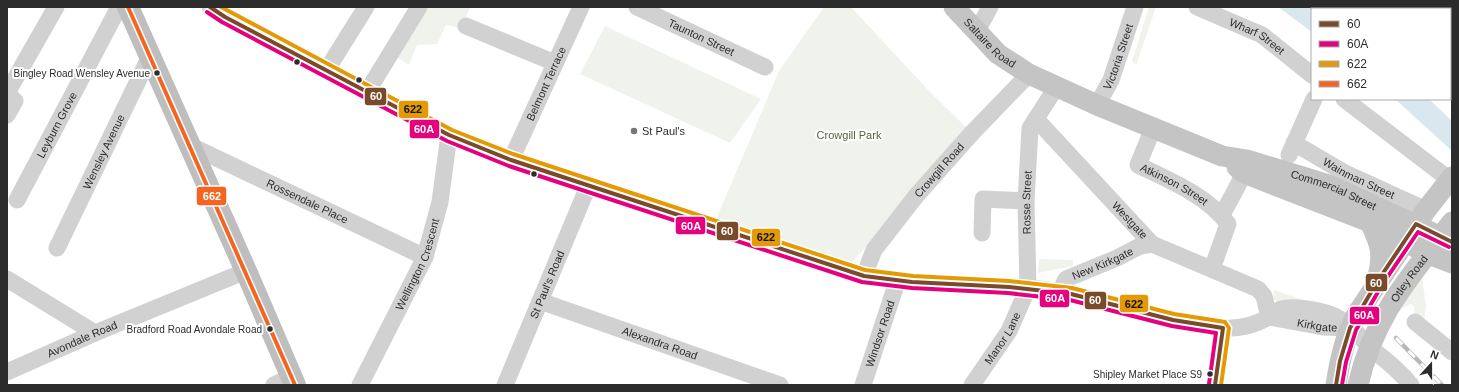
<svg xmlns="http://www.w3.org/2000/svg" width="1459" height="392" font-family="Helvetica,sans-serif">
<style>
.green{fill:#f0f3eb}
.water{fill:#d9e8ee}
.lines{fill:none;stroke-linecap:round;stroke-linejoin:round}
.minor{stroke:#d1d1d1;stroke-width:17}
.major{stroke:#c4c4c4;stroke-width:21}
.highway{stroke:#bebebe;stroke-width:22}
.rail-casing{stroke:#b8b8b8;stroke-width:4.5}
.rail{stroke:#fff;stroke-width:3;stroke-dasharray:9;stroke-linecap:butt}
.bus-1-casing{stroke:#fff;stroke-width:7}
.bus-2-casing{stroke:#fff;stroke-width:7}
.bus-3-casing{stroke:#fff;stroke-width:7}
.bus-4-casing{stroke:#fff;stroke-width:7}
.bus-1{stroke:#7a4b2a;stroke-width:4}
.bus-2{stroke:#e5007d;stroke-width:4}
.bus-3{stroke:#e39a04;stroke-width:4}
.bus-4{stroke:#f26522;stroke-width:4}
.bus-dot{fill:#2c2c2c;stroke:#fff;stroke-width:1.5}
.poi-dot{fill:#767676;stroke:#fff;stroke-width:1.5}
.labels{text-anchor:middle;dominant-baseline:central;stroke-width:4;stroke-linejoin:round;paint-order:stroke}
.bus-label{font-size:10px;fill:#2c2c2c;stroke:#fff;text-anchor:end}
.street-label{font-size:11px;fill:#2c2c2c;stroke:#fff}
.poi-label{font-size:11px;fill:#2c2c2c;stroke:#fff;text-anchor:start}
.park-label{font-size:11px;fill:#53633f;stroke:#fff}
.line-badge{stroke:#fff;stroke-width:1.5}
.badge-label{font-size:11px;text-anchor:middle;font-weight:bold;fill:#fff}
.pale-badge-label{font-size:11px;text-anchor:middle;font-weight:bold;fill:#111}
</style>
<rect width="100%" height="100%" fill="#fff"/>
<!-- green -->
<path class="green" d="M424 7H470L461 28 446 25 437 44 417 45 409 65 395 56Z
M824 7H851L930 92 972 133 849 265 715 222 779 71Z
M1149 7H1156L1136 65 1132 61Z
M605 26 761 99 730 143 580 74Z
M1039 259 1073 260V266L1038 273Z
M1422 277 1426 306 1424 320 1414 313V307L1411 304 1400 309Z
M1274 290 1308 302H1280L1273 299Z"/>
<!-- water -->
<path class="water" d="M1278 7H1317L1320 9H1312V32Z
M1395 99H1429L1452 121V151Z"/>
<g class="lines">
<!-- minor -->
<g class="minor">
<path d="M210 7 225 17 449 135 511 160 864 276C929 288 995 281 1060 292 1115 301 1167 323 1223 328 1240 329 1254 326 1269 317 1272 315 1277 310 1281 309 1293 305 1321 311 1332 315 1350 322 1363 342 1378 354 1391 364 1401 373 1411 385"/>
<path id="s1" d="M637 7 765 67"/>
<path id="s2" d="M1197 7 1262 35 1312 75"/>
<path d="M466 26 555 63"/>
<path d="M977 31 990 7"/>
<path d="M326 71 366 7"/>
<path d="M367 92 419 7"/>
<path d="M7 93 56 7"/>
<path d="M7 94 15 101 7 115"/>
<path d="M1344 99 1450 180"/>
<path id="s3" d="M1097 105 1111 80 1135 7"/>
<path id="s4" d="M1036 119 1152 244 1258 289 1264 296 1269 317"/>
<path id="s5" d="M1153 128 1138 165C1169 180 1208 196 1228 224L1212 269"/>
<path id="s6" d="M1294 143 1345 173 1426 210"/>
<path id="s7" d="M189 145 425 257"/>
<path d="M1289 155 1314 99"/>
<path id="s8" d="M511 160 581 7"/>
<path id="s9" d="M17 200 119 7"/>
<path d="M1222 215C1231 197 1242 182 1247 162"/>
<path d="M982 233 983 199 1026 201"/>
<path id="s10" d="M57 248 150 56"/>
<path id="s11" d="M864 276 874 250 916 196 972 133 1029 74"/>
<path d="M7 279 95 333"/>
<path id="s12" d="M1060 292 1066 279 1117 258 1140 246 1152 244"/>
<path id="s13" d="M540 301 780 385"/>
<path id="s14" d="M1269 317 1323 327 1350 328"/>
<path d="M1415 322 1452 352"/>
<path id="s15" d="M7 372 95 333 246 271"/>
<path d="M274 385 291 377"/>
<path id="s16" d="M360 385 425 257 440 202 449 135"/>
<path id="s17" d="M505 385 589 184"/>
<path id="s18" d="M863 385 897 282"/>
<path id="s19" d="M972 385 1009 331 1028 288 1026 201 1030 128 1057 86"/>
</g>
<!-- major -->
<g class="major">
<path id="s20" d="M954 7 998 54 1029 74 1097 105 1222 156 1247 160 1329 185 1452 242"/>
<path d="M1237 167 1244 173 1370 222 1428 254 1452 263"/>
<path d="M1370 222C1380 243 1384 253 1378 277"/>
<path d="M1336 385C1340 360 1345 336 1357 314L1426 210 1452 177"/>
<path id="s21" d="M1358 385C1374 315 1410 277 1452 222"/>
</g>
<!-- highway -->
<path class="highway" d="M128 7 246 271 295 385"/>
<!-- rail casing -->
<g class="rail-casing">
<path id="rail" d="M1396 338 1442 385"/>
</g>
<!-- rail -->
<use href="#rail" class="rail"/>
<!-- bus-1 casing -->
<g class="bus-1-casing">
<path id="bus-1" d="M210 7 225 17 449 135 511 160 864 276 912 282 1009 287 1071 294 1173 320 1223 328 1215 385
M1336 385 1340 361 1350 328 1377 282 1416 224 1452 242"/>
</g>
<!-- bus-2 casing -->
<g class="bus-2-casing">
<path id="bus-2" d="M207 12 222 22 447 141 509 166 862 282 912 288 1008 293 1070 300 1172 326 1216 333 1209 384
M1342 385 1346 362 1356 330 1382 285 1418 232 1449 247"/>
</g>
<!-- bus-3 casing -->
<g class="bus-3-casing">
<path id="bus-3" d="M221 7 452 130 513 154 865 270 913 276 1009 281 1072 288 1174 314 1225 322 1229 328 1221 385"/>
</g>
<!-- bus-4 casing -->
<g class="bus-4-casing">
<path id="bus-4" d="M128 7 295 385"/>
</g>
<!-- bus-1 -->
<use href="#bus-1" class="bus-1"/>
<!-- bus-2 -->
<use href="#bus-2" class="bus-2"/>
<!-- bus-3 -->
<use href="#bus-3" class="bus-3"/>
<!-- bus-4 -->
<use href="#bus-4" class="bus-4"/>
</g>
<!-- markers -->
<g class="bus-dot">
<circle cx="297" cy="62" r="3.5"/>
<circle cx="157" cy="73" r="3.5"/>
<circle cx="359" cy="80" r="3.5"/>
<circle cx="534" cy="174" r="3.5"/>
<circle cx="270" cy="329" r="3.5"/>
<circle cx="1210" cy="374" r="3.5"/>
</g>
<circle class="poi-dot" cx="634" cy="131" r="4"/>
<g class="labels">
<!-- bus labels -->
<g class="bus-label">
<text x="150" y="73">Bingley Road Wensley Avenue</text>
<text x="262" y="329">Bradford Road Avondale Road</text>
<text x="1202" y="374">Shipley Market Place S9</text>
</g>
<!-- street labels -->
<g class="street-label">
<text stroke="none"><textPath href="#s1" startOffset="71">Taunton Street</textPath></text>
<text stroke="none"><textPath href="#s2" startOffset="67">Wharf Street</textPath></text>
<text stroke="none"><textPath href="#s20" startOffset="51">Saltaire Road</textPath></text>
<text stroke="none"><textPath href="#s3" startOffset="53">Victoria Street</textPath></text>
<text stroke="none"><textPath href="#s8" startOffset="84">Belmont Terrace</textPath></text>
<text stroke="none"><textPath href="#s9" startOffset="85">Leyburn Grove</textPath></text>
<text stroke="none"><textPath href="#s10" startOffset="107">Wensley Avenue</textPath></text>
<text stroke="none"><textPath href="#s11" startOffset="131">Crowgill Road</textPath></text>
<text stroke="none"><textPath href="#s6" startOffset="74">Wainman Street</textPath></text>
<text stroke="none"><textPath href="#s5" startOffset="81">Atkinson Street</textPath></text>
<text stroke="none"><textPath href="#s20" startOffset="428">Commercial Street</textPath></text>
<text stroke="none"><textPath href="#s7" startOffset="131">Rossendale Place</textPath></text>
<text stroke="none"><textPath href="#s19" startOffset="198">Rosse Street</textPath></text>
<text stroke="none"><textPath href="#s4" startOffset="138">Westgate</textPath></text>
<text stroke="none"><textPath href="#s12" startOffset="54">New Kirkgate</textPath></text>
<text stroke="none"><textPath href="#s16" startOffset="134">Wellington Crescent</textPath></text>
<text stroke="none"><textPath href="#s21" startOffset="119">Otley Road</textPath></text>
<text stroke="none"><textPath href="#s17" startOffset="109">St Paul's Road</textPath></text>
<text stroke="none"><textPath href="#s14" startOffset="49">Kirkgate</textPath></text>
<text stroke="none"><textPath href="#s18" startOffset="54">Windsor Road</textPath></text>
<text stroke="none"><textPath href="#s19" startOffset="56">Manor Lane</textPath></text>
<text stroke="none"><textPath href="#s15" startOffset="82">Avondale Road</textPath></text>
<text stroke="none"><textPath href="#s13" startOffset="127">Alexandra Road</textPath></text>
</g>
<!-- poi labels -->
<g class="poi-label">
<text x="642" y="131">St Paul's</text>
</g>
<!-- park labels -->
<g class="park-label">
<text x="849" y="135">Crowgill Park</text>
</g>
</g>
<g class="line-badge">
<rect x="364" y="87" width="23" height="19" rx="4" fill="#7a4b2a"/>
<rect x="398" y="100" width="31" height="19" rx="4" fill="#e39a04"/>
<rect x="409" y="119" width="31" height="20" rx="4" fill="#e5007d"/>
<rect x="196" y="186" width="31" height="20" rx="4" fill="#f26522"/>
<rect x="675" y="216" width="31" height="19" rx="4" fill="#e5007d"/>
<rect x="716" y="221" width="23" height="20" rx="4" fill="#7a4b2a"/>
<rect x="751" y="228" width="30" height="19" rx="4" fill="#e39a04"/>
<rect x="1365" y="273" width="23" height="19" rx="4" fill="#7a4b2a"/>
<rect x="1039" y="289" width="31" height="19" rx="4" fill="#e5007d"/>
<rect x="1084" y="291" width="23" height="19" rx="4" fill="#7a4b2a"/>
<rect x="1119" y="294" width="30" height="19" rx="4" fill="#e39a04"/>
<rect x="1349" y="306" width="31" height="19" rx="4" fill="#e5007d"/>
</g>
<g class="badge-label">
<text x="376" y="100">60</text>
<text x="424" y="133">60A</text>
<text x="212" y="200">662</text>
<text x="691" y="230">60A</text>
<text x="727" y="235">60</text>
<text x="1376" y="287">60</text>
<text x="1055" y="302">60A</text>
<text x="1095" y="304">60</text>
<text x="1364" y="319">60A</text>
</g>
<g class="pale-badge-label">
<text x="413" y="113">622</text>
<text x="766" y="241">622</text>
<text x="1134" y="308">622</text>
</g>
<!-- border -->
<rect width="1459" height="392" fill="none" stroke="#2c2c2c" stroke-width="16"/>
<!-- legend -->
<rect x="1311" y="8" width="140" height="92" fill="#ffffff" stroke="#ababab"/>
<rect x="1319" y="21" width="20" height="6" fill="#7a4b2a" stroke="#ababab"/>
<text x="1347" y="28" font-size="12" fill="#2c2c2c">60</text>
<rect x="1319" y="41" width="20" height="6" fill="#e5007d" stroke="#ababab"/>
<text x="1347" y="48" font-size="12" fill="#2c2c2c">60A</text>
<rect x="1319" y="61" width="20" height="6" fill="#e39a04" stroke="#ababab"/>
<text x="1347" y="68" font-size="12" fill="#2c2c2c">622</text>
<rect x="1319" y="81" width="20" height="6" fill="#f26522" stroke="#ababab"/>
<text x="1347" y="88" font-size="12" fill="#2c2c2c">662</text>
<!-- north arrow -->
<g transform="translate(1431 364) rotate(21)" stroke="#ffffff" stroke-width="3" paint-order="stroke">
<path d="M0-3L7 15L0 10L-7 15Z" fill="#2c2c2c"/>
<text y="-6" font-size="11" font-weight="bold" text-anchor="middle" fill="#2c2c2c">N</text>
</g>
</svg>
